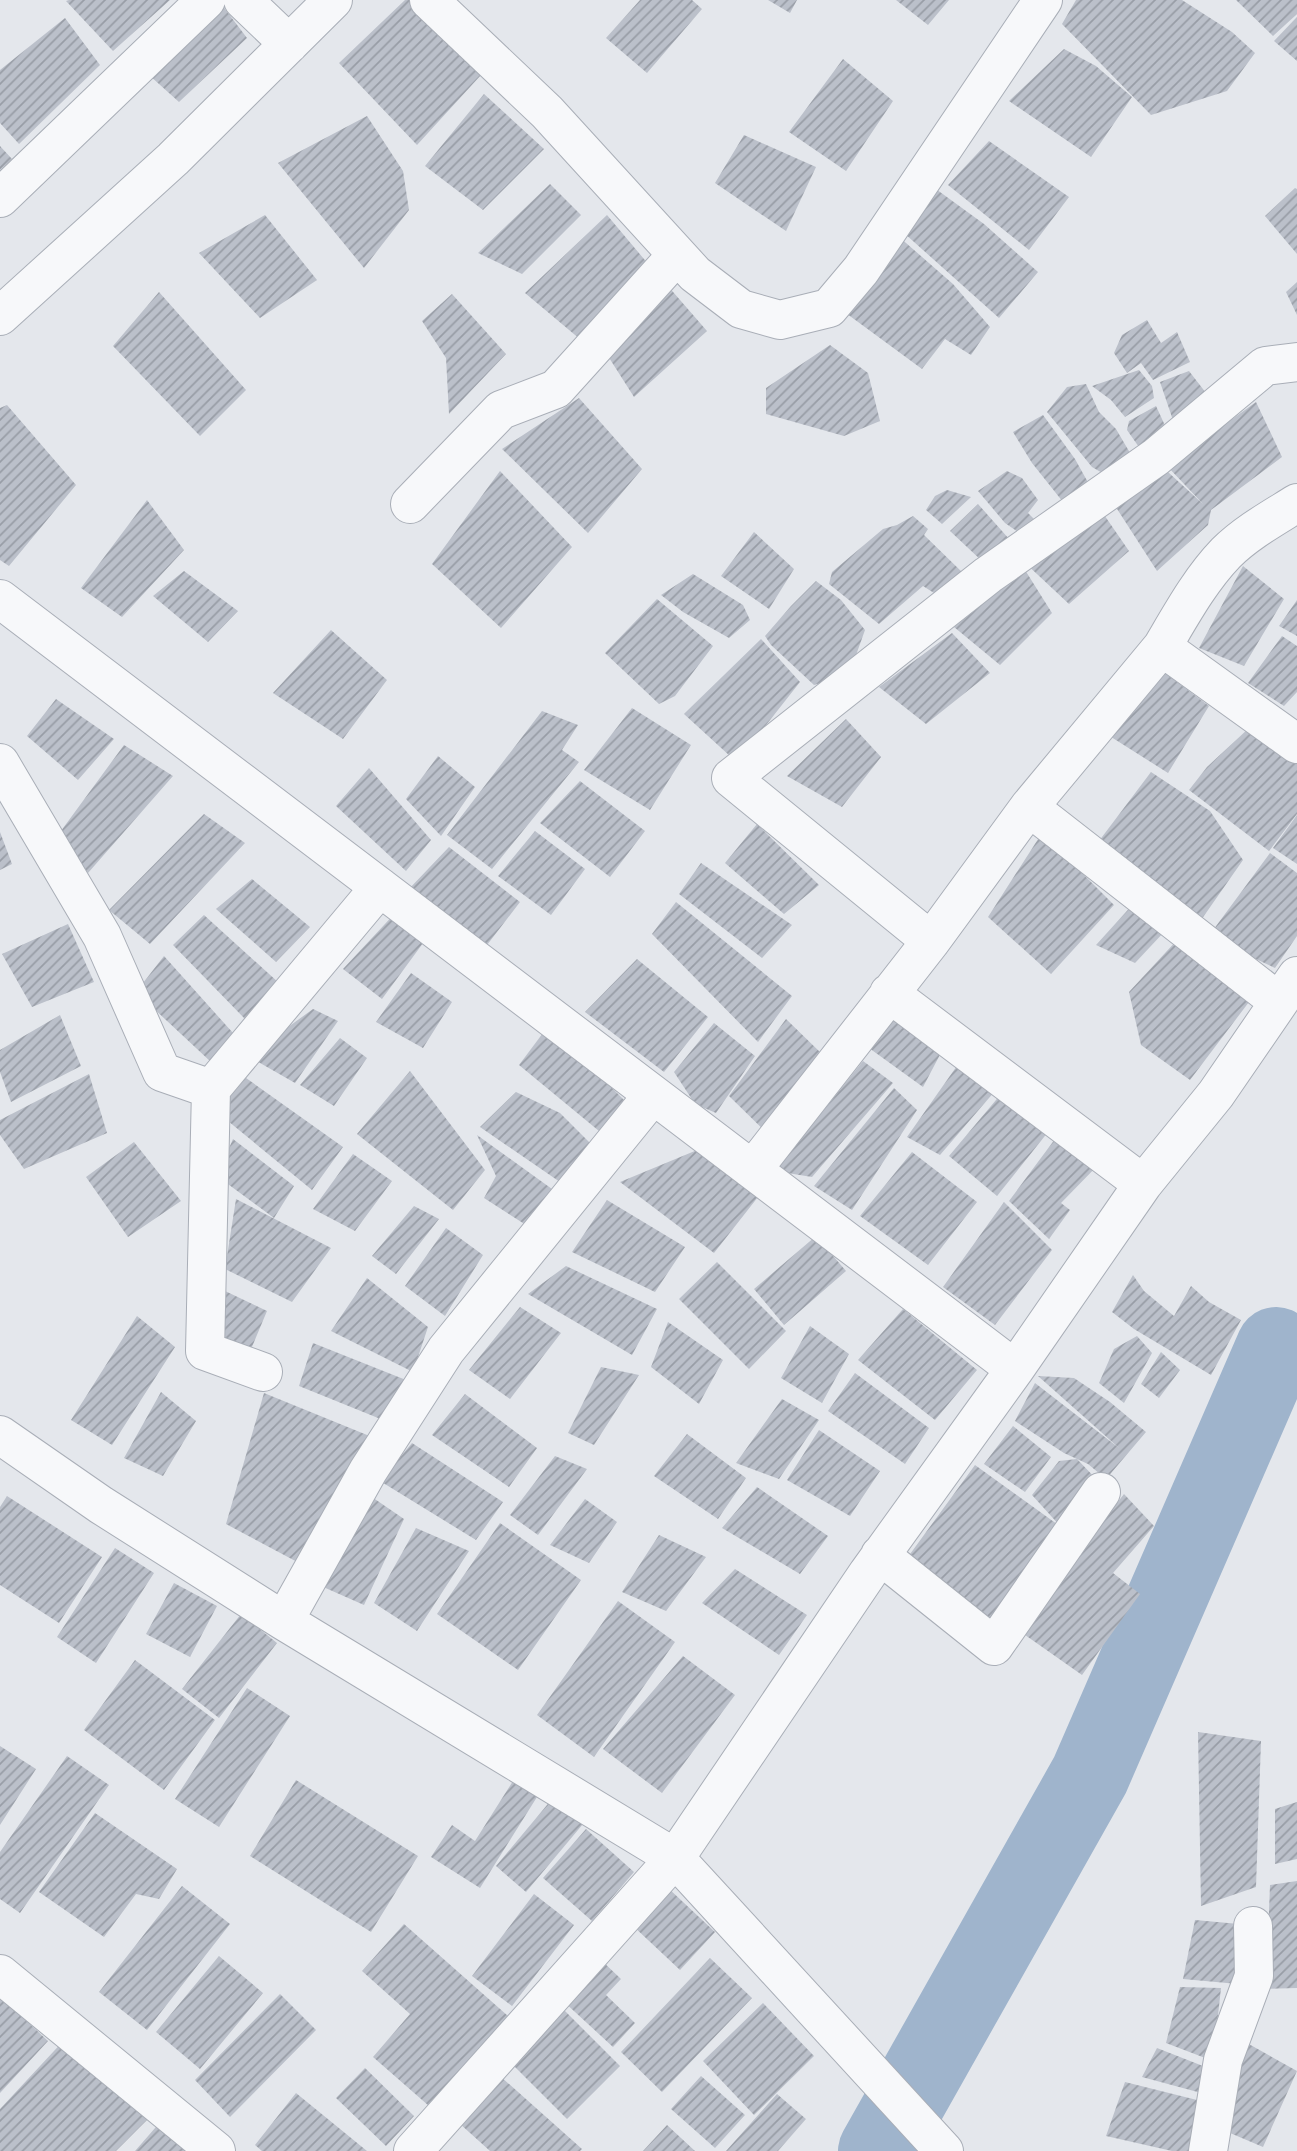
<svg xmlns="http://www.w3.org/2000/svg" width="1297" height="2151" font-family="Karla,sans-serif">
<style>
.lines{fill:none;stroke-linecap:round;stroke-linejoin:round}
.stream{stroke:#9fb4cc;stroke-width:14}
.river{stroke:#9fb4cc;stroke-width:80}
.building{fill:url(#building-hatch)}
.minor-casing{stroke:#a9aeb7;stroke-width:40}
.minor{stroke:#f7f8fa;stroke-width:38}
</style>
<defs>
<pattern id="building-hatch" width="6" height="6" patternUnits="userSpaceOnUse" patternTransform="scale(1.75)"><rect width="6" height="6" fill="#bbc0ca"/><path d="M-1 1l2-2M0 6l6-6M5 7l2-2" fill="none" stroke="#989da6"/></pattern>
</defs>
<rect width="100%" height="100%" fill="#e4e7ec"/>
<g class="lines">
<!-- stream -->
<path class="stream" d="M1276 1347 1297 1334"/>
<!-- river -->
<path class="river" d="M878 2151 1090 1775 1276 1347"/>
</g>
<!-- building -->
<path class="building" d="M69 0H170L113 51 66 1Z
M405 0H417L481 75 417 145 339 63Z
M640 0H692L702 9 647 73 606 38Z
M768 0H797L790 13Z
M896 0H949L928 25Z
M1076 0H1182L1232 32 1255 53 1227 91 1151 115 1062 24Z
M1236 0H1297V14L1273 36Z
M222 5 247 38 179 102 149 75Z
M1297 17V61L1274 41Z
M65 18 100 65 19 144 0 123V70Z
M1064 49 1096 66 1132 97 1091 157 1009 101Z
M843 59 893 101 846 171 789 132Z
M484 94 544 149 483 210 425 166Z
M367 116 403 171 409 210 364 268 278 163Z
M744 135 816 167 786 231 715 183Z
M989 141 1069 197 1029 250 948 185Z
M0 146 12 159 0 170Z
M550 184 581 215 522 274 478 253Z
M929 184 984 224 1038 272 999 318 904 233Z
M1295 188 1297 189V254L1265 216Z
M265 215 317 280 260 318 199 253Z
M607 215 649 265 581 340 525 293Z
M898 236 953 284 990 327 971 355 945 339 922 369 839 308Z
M1297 282V315L1286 292Z
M667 285 707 331 634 397 606 353Z
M159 292 246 390 200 436 113 346Z
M452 294 506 354 449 414 446 358 422 321Z
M1147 320 1161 343 1177 332 1190 362 1153 380 1141 363 1127 373 1114 353 1122 335Z
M830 345 868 373 880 421 844 436 766 414V388Z
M1139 370 1152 386 1154 398 1125 417 1111 400 1092 386Z
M1189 371 1213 402 1176 429 1160 382Z
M1086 384 1099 412 1116 429 1133 458 1111 478 1092 467 1047 412 1067 387Z
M579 398 642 469 588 533 502 449Z
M1256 402 1282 457 1211 510 1208 525 1157 571 1110 498 1157 462 1203 504 1167 466Z
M7 405 76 485 9 566 0 560V408Z
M1156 406 1168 432 1141 450 1127 430 1129 421Z
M1043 415 1075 459 1090 486 1063 502 1032 463 1013 432Z
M500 471 572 547 501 628 432 564Z
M1007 471 1022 478 1038 500 1028 513 1036 521 1024 536 1005 523 978 491Z
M947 490 971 497 942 524 926 510 935 496Z
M147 500 184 550 122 617 81 588Z
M978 504 1010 540 983 562 950 531Z
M1098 506 1129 551 1069 604 1022 560Z
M913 516 928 529 924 535 964 574 945 600 923 586 879 624 829 584 832 572 883 529 897 525Z
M754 532 794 569 769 609 721 576Z
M1243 566 1284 599 1244 666 1199 648Z
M1025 570 1052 613 1000 665 954 627Z
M184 571 238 611 208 642 153 596Z
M693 574 743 605 750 620 729 638 683 612 661 595Z
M816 581 841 600 865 630 855 658 827 681 814 685 771 645 765 636 791 606Z
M657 599 713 646 675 696 659 704 605 653Z
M1297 600V636L1279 626Z
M331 630 387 680 343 739 273 693Z
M952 633 990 673 926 724 879 687Z
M1282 636 1297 646V692L1284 706 1248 683Z
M761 639 800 682 752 743 731 757 684 714Z
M1161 670 1209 706 1168 773 1108 735Z
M56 699 114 739 78 780 27 736Z
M632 708 691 745 650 810 584 770Z
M542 711 578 725 562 750 579 762 492 869 447 835Z
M846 719 881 757 842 807 787 776Z
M1249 728 1297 750V814L1269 851 1189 790 1207 767Z
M124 745 173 776 88 873 58 835Z
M438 756 475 787 441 836 406 799Z
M369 768 431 840 406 871 336 806Z
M1151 772 1210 811 1243 860 1199 923 1099 841Z
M580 781 645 831 610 877 540 823Z
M204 814 245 843 150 944 109 910Z
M1297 815V864L1273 848Z
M757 824 819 885 784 914 725 863Z
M535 831 585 869 551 915 498 876Z
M0 832 12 864 0 870Z
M1042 833 1114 905 1051 974 988 917Z
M449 847 520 902 487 945 408 890Z
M1270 853 1297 873V936L1275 968 1208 937Z
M701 863 792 925 762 958 679 894Z
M252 879 310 927 276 962 216 909Z
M676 902 792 996 758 1042 652 934Z
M1135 902 1165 931 1135 963 1096 945Z
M398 910 429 935 382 999 343 969Z
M204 915 279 983 245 1019 173 945Z
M68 924 94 982 32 1007 2 954Z
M1178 939 1255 994 1190 1080 1141 1045 1129 992Z
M164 956 233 1033 211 1062 136 992Z
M637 959 708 1017 664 1072 585 1012Z
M411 973 452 1002 423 1048 376 1022Z
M313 1009 338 1021 295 1083 248 1056Z
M898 1011 943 1049 923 1087 869 1048Z
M60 1015 81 1066 11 1102 0 1072V1050Z
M786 1019 822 1054 771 1137 729 1096Z
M714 1023 755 1056 716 1113 695 1104 674 1072Z
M549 1025 629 1105 599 1131 519 1065Z
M340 1038 367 1058 334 1106 300 1085Z
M863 1061 893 1083 812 1177 775 1171Z
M959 1063 995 1091 940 1155 907 1137Z
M410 1071 485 1170 453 1210 357 1134Z
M89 1074 107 1133 24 1169 0 1135V1120Z
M246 1078 343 1147 312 1190 217 1112Z
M894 1088 917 1110 852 1210 814 1186Z
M516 1092 560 1113 593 1146 560 1182 480 1127Z
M1001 1094 1052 1127 997 1196 949 1156Z
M1061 1131 1101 1162 1061 1203 1070 1210 1049 1239 1009 1201Z
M477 1135 552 1189 526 1225 484 1198 496 1176Z
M233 1139 294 1186 274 1218 217 1176Z
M134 1142 181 1201 128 1237 86 1177Z
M702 1148 758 1197 714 1253 620 1182Z
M912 1152 977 1202 928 1265 860 1216Z
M353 1154 392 1181 355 1231 313 1209Z
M236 1199 331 1248 292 1302 225 1269Z
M607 1200 685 1247 655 1292 572 1252Z
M1004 1202 1052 1250 995 1325 943 1287Z
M414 1206 439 1219 396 1274 372 1256Z
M446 1228 483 1255 445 1316 405 1286Z
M816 1236 846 1271 784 1325 754 1289Z
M717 1262 786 1331 749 1369 679 1299Z
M566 1266 657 1309 632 1355 528 1294Z
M1133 1275 1144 1291 1174 1316 1191 1286 1209 1302 1241 1320 1211 1375 1134 1329 1112 1312Z
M367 1278 428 1327 413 1372 331 1331Z
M223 1290 267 1311 249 1354 216 1342Z
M520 1307 561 1333 510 1399 469 1370Z
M903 1309 977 1370 935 1420 858 1360Z
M137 1316 175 1347 112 1445 71 1420Z
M668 1322 723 1360 699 1404 651 1367Z
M810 1326 849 1354 822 1403 781 1378Z
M1137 1336 1152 1353 1124 1403 1099 1383 1114 1349Z
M313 1343 406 1380 383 1420 299 1386Z
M1161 1352 1180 1370 1159 1398 1141 1384Z
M601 1367 639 1375 594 1445 568 1433Z
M855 1373 929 1428 905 1464 828 1411Z
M1038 1376 1074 1378 1110 1402 1146 1432 1106 1479 1088 1464 1077 1459 1100 1483 996 1624 905 1561 975 1465 1061 1527 1032 1495 1059 1461 1077 1459 1064 1453 1015 1421 1035 1383 1119 1448Z
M161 1392 196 1421 163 1476 124 1458Z
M264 1393 372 1437 301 1564 226 1524Z
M465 1394 537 1448 509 1487 432 1435Z
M782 1399 819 1420 779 1479 736 1463Z
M1013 1426 1051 1457 1025 1492 984 1464Z
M819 1430 880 1471 850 1516 787 1480Z
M687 1434 746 1478 718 1519 654 1476Z
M412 1443 503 1502 476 1540 380 1481Z
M555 1456 587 1469 538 1535 510 1515Z
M757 1487 828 1536 800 1574 722 1528Z
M366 1493 404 1519 364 1605 321 1586Z
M1124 1494 1154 1526 1113 1573 1140 1594 1082 1675 1018 1630Z
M7 1496 102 1557 59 1623 0 1585V1507Z
M585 1499 617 1522 589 1563 550 1545Z
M500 1523 581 1580 518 1670 437 1614Z
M416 1528 469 1551 417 1631 374 1603Z
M659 1535 706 1557 666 1611 622 1592Z
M115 1548 154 1573 96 1663 57 1637Z
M735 1569 807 1615 779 1655 702 1603Z
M174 1583 217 1606 190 1657 146 1634Z
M618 1601 675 1642 594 1757 537 1715Z
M241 1614 277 1643 219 1718 182 1689Z
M683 1656 735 1695 662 1793 603 1749Z
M135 1660 215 1720 164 1790 84 1730Z
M247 1688 290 1716 219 1827 175 1799Z
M1198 1732 1261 1741 1256 1887 1201 1906Z
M0 1746 36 1769 0 1825Z
M67 1756 109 1785 20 1913 0 1899V1852Z
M296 1780 418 1856 371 1932 250 1856Z
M513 1781 537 1797 480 1888 431 1857 452 1825 475 1841Z
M552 1799 583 1824 526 1892 496 1866Z
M1297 1802V1859L1275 1864V1809Z
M95 1813 177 1869 159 1899 136 1894 104 1937 39 1892Z
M586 1829 634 1872 592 1921 543 1878Z
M1297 1881V1988L1266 1989 1270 1885Z
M182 1886 230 1924 147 2030 99 1992Z
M667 1887 715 1932 680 1970 632 1925Z
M534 1894 574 1925 512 2006 472 1976Z
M1195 1920 1239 1924 1238 1984 1183 1979Z
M404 1924 508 2016 429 2106 373 2057 410 2014 362 1971Z
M219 1956 263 1993 200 2069 156 2032Z
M710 1958 752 1998 662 2092 621 2052Z
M600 1959 621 1979 606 1995 635 2023 613 2047 562 2000Z
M1180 1987 1221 1988 1213 2061 1166 2043Z
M280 1994 316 2030 230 2117 195 2080Z
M0 1996 48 2041 0 2093Z
M763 2003 814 2056 754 2115 703 2061Z
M562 2008 620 2066 567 2119 509 2061Z
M67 2037 153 2114 116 2151H0V2109Z
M1247 2043 1297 2071 1263 2147 1223 2130Z
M1157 2048 1208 2068 1205 2094 1142 2077Z
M365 2068 414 2116 386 2146 336 2098Z
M500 2076 582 2149 580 2151H490L459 2123Z
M701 2076 745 2115 715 2148 671 2109Z
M1125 2082 1205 2102 1195 2151H1172L1106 2136Z
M296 2093 367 2151H262L255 2145Z
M777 2094 806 2119 778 2151H726Z
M169 2112 213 2151H135Z
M667 2125 695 2151H643Z"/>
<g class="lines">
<!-- minor casing -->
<g class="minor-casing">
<path id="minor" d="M243 0 289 44
M429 0 547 112 695 274 741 309 780 320 829 308 861 270 1043 0
M0 198 206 0
M0 316 173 159 333 0
M1297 503C1273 518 1246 533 1226 553 1200 580 1181 615 1162 647L1297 744
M410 504 501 410 556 389 677 255
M0 599 1015 1369
M0 763 102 936 162 1072 211 1089
M1029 807 1279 1002
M931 941 731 778 988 575 1156 457 1265 366 1297 362
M889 993 1143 1184
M753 1169 931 941 1029 807 1162 647
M263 1372 205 1351 211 1089 380 887
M0 1435 101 1505 284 1621 675 1858 944 2151
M880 1555 994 1646 1101 1492
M284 1621 368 1471 446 1350 653 1095
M0 1974 216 2151
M413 2151 675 1858 868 1573 1015 1369 1143 1184 1216 1094 1297 976
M1208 2151 1223 2060 1254 1976 1253 1926"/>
</g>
<!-- minor -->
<use href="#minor" class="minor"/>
</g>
</svg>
